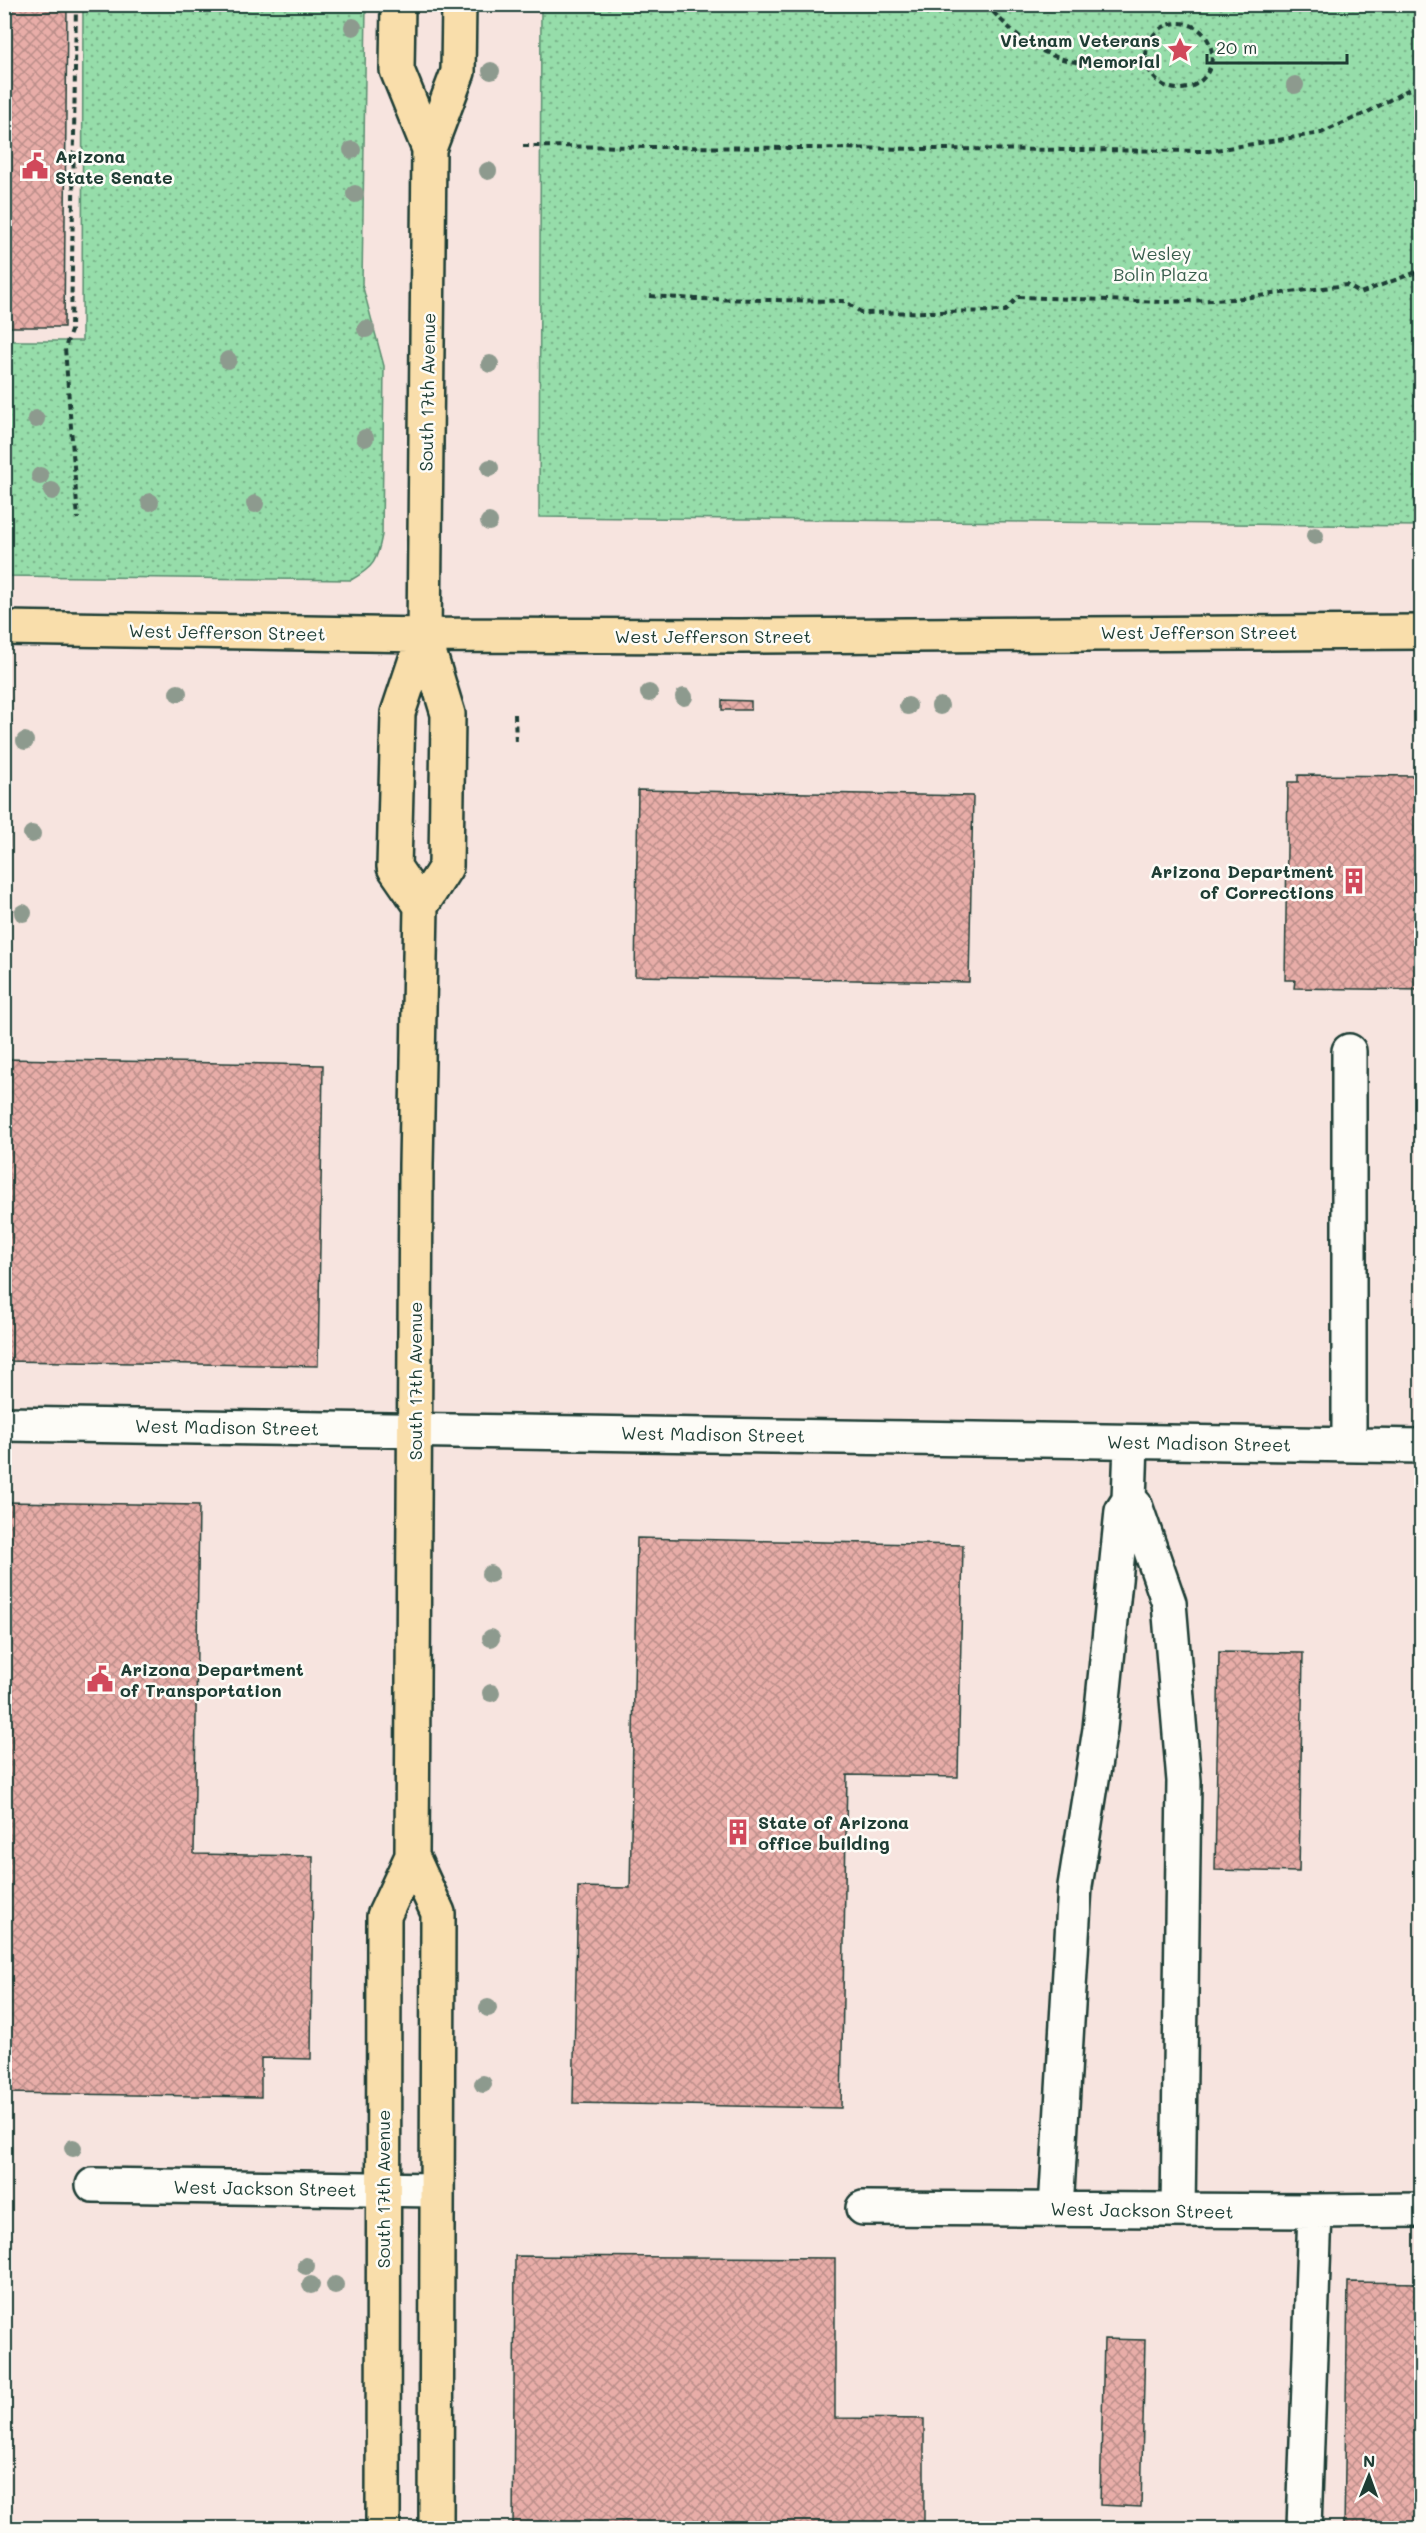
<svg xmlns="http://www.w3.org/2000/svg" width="1426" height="2533" font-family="Mali,sans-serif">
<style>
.green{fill:url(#green-dots);stroke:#5a8d6f;stroke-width:1.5}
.building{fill:url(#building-cross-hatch);stroke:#1f3d34;stroke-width:1.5}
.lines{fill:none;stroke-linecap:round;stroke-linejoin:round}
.minor-casing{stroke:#1f3d34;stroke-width:38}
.major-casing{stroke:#1f3d34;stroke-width:38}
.path{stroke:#1f3d34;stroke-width:4;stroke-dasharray:6 4.5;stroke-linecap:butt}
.minor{stroke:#fdfcf7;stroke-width:33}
.major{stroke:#f9deab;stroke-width:33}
.tree{fill:#8d9a8e}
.labels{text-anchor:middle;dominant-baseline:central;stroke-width:5;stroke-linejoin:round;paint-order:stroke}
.poi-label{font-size:18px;font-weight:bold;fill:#1f3d34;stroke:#fdfcf7;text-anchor:start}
.park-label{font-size:18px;fill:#375d4c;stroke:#fdfcf7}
.street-label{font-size:18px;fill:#1f3d34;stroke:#fdfcf7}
</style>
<defs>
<pattern id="green-dots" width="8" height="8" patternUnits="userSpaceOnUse" patternTransform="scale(1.5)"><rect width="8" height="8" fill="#96ddaa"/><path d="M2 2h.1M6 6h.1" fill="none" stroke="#7ab48b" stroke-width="1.8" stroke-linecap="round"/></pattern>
<pattern id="building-cross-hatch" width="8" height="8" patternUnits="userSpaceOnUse" patternTransform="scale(1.5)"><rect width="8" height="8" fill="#e8ada8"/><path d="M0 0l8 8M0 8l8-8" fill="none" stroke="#bb8e8a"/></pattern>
</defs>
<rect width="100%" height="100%" fill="#f7e4df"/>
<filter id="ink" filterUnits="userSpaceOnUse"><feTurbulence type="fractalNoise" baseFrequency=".0167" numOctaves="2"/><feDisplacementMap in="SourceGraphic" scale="12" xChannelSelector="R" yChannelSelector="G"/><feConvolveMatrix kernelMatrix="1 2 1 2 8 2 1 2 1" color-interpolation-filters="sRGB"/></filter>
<g filter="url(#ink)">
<!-- green -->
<path class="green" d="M83 5H366L362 284 384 366 382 535C377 561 374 567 351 580L5 576V341H82Z
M541 5H1421V526L539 517Z"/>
<!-- building -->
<path class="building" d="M4 4H67L64 327H4Z
M722 700 751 701V710H722Z
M4 720H11L6 1014H4Z
M1298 775 1422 776V990L1294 988 1295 980H1285L1288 782H1298Z
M638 790 973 796 969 982 635 976Z
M4 1059 323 1065 318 1366 4 1361Z
M4 1502 199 1505 194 1854 313 1856 311 2059 261 2058V2097L4 2093Z
M637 1538 963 1545 958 1777 847 1775 841 2108 573 2103 578 1887 630 1888Z
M1219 1652 1303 1653 1299 1872 1215 1870Z
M515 2256 835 2258V2418L924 2419V2528H513Z
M1348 2282 1422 2283V2528H1344Z
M1104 2339 1145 2340 1141 2507 1100 2505Z"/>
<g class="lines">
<!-- minor casing -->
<g class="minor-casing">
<path id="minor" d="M1349 1051V1445
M4 1424 1422 1446
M1129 1500 1135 1505 1169 1603 1184 1781 1178 2210
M93 2185 436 2190
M863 2208 1315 2211 1422 2210
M1056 2209 1075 1886 1100 1729 1122 1511 1129 1500 1131 1443
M1304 2528 1315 2211"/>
</g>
<!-- major casing -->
<g class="major-casing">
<path id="major" d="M398 4 397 70 429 149
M4 628 424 635 740 636 1422 632
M421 906 394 867 398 713 424 635
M412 1856 438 1913 436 2528
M383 2528 384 1916 412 1856 416 1165 421 906 446 867 448 714 424 635 429 149 458 72 459 4"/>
</g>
<!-- path -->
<path class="path" d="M76 4 71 331 65 348 78 519
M986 4C1035 60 1074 71 1146 62
M1146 56a33 33 0 1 1 66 0a33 33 0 1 1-66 0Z
M523 146 1209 151 1321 133 1368 112 1422 82
M650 296 695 299 845 301 862 313 1005 311 1018 297 1164 302 1234 299 1347 285 1360 293 1422 270
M515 714 516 744"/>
<!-- minor -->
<use href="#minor" class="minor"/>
<!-- major -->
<use href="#major" class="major"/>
</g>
<!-- trees -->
<g class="tree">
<circle cx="353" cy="27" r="9"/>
<circle cx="491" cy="71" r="9"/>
<circle cx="1295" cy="85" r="9"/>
<circle cx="352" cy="150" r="9"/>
<circle cx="488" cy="171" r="9"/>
<circle cx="355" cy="194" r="9"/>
<circle cx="366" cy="329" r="9"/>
<circle cx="228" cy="360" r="9"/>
<circle cx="490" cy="364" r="9"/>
<circle cx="36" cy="419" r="9"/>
<circle cx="365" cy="438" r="9"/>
<circle cx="490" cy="468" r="9"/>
<circle cx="40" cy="476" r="9"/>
<circle cx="52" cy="491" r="9"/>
<circle cx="150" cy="502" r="9"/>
<circle cx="255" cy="504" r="9"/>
<circle cx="489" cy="522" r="9"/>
<circle cx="1315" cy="536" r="9"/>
<circle cx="178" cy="693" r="9"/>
<circle cx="649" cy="693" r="9"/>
<circle cx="684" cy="697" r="9"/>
<circle cx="908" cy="706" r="9"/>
<circle cx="940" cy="706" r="9"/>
<circle cx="25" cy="741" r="9"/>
<circle cx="32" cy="834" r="9"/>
<circle cx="23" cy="913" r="9"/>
<circle cx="490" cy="1574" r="9"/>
<circle cx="491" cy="1638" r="9"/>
<circle cx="491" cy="1693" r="9"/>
<circle cx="488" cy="2008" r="9"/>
<circle cx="483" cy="2084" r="9"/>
<circle cx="73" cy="2148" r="9"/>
<circle cx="306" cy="2266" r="9"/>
<circle cx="311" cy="2285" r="9"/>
<circle cx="335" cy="2285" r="9"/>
</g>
</g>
<!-- icons -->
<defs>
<g id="sight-bare" transform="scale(2.07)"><path d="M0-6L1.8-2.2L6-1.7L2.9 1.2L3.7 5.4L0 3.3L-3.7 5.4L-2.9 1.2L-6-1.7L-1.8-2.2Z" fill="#d1495b" stroke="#fdfcf7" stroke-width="2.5" paint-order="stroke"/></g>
<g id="civic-bare" transform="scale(2.07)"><path d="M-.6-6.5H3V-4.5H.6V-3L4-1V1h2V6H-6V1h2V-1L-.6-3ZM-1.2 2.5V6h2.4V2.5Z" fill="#d1495b" stroke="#fdfcf7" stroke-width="2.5" paint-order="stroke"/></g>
<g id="building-bare" transform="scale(2.07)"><path d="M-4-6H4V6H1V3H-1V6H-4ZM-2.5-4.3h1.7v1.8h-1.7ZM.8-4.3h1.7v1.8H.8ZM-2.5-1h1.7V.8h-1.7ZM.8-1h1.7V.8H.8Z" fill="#d1495b" stroke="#fdfcf7" stroke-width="2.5" paint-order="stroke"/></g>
</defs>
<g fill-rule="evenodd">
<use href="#sight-bare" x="1180" y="50"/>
<use href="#civic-bare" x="35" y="166"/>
<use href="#building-bare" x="1354" y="881"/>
<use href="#civic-bare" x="100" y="1679"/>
<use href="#building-bare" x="738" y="1832"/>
</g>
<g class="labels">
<!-- poi labels -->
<g class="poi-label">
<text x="1160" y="40" text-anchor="end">Vietnam Veterans<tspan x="1160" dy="21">Memorial</tspan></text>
<text x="55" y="156">Arizona<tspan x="55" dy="21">State Senate</tspan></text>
<text x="1334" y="871" text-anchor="end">Arizona Department<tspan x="1334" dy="21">of Corrections</tspan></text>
<text x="120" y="1669">Arizona Department<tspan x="120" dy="21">of Transportation</tspan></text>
<text x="758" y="1822">State of Arizona<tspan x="758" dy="21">office building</tspan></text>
</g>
<!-- park labels -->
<g class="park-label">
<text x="1161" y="253">Wesley<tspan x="1161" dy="21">Bolin Plaza</tspan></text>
</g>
<!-- street labels -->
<g class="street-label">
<text transform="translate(427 392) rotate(-89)">South 17th Avenue</text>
<text transform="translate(227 632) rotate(1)">West Jefferson Street</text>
<text x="1199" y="632">West Jefferson Street</text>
<text x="713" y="636">West Jefferson Street</text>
<text transform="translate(415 1381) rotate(-90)">South 17th Avenue</text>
<text transform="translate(227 1427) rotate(1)">West Madison Street</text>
<text transform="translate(713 1434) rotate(1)">West Madison Street</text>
<text transform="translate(1199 1443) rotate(1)">West Madison Street</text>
<text transform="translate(265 2188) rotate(1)">West Jackson Street</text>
<text transform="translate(383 2189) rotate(-90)">South 17th Avenue</text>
<text transform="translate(1142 2210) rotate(1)">West Jackson Street</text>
</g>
</g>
<!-- margin -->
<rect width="1426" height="2533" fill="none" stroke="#fdfcf7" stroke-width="24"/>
<rect x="12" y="12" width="1402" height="2509" fill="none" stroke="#1f3d34" stroke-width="2" filter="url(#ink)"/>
<!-- north arrow -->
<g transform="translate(1369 2476) rotate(1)" stroke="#fdfcf7" stroke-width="4.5" paint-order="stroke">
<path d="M0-4.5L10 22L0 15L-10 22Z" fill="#1f3d34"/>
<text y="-9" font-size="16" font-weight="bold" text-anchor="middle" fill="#1f3d34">N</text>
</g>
<!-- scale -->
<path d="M1207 54v9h140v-9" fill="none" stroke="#1f3d34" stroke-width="3"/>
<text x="1216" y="54" font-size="18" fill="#1f3d34" stroke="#fdfcf7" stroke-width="4.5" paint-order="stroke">20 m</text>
</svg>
